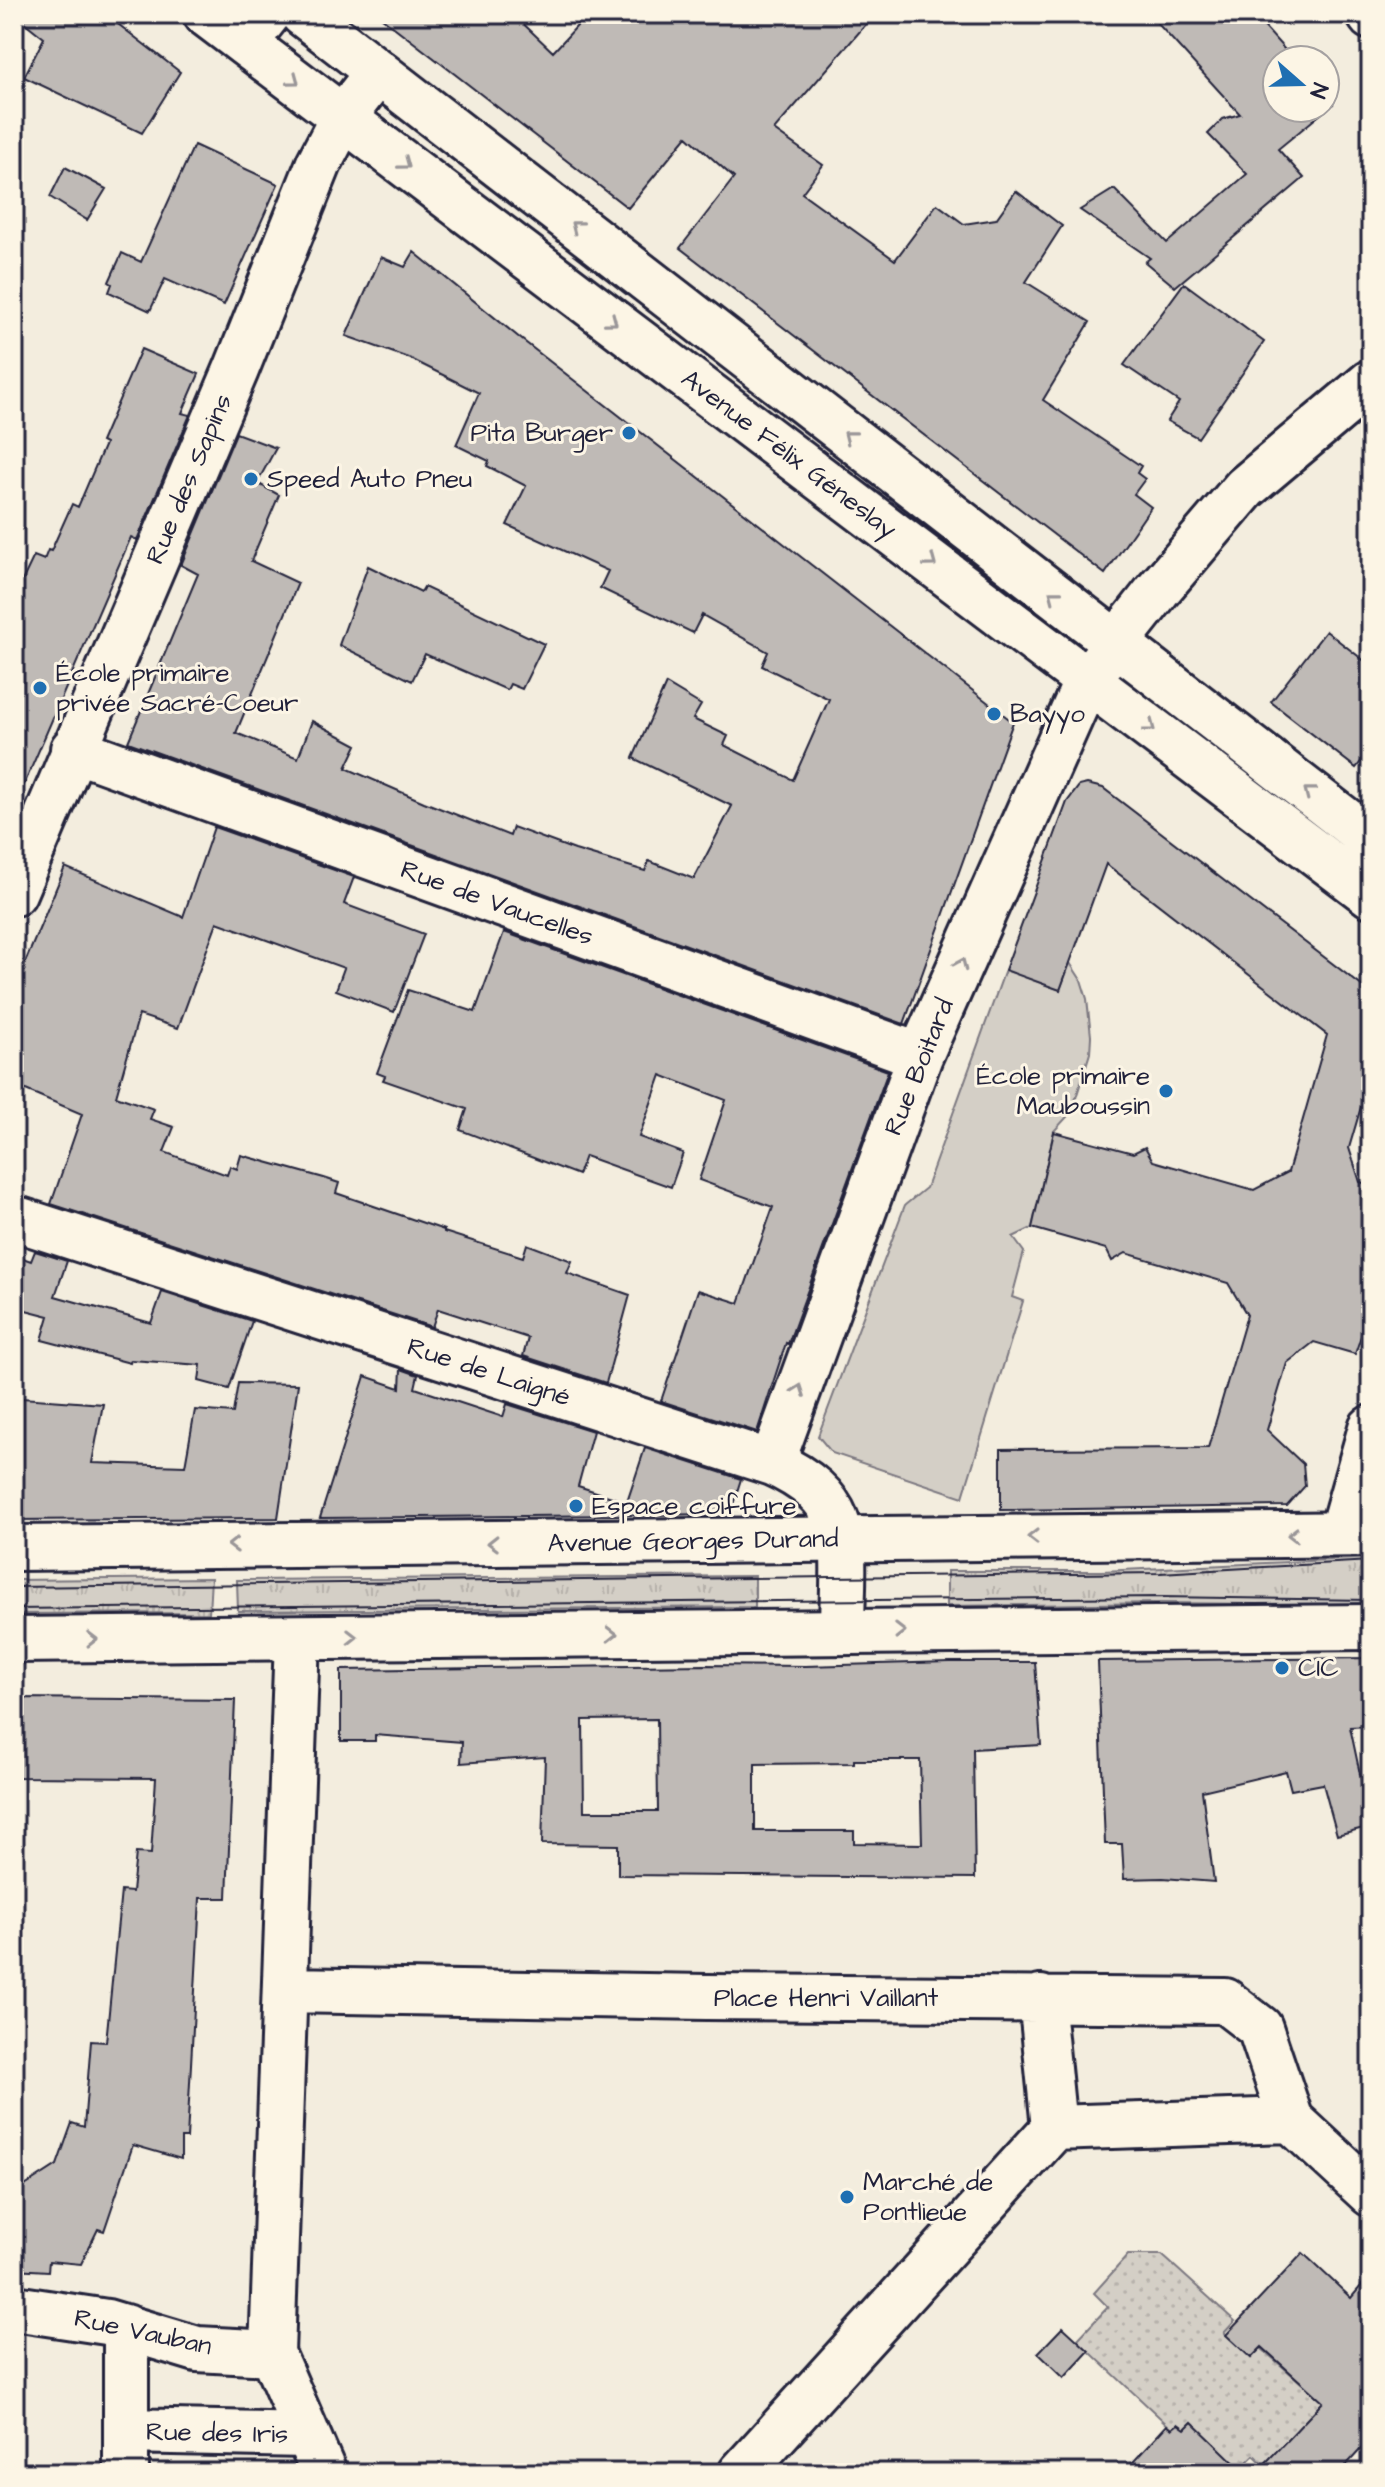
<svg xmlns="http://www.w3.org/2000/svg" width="1385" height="2487" font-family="'Architects Daughter',sans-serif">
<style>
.grass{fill:url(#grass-tufts);stroke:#7b7880;stroke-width:2}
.park{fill:#d4cfc6;stroke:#7b7880;stroke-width:2}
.garden{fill:url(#garden-dots);stroke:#7b7880;stroke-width:2}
.building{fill:#bfbab6;stroke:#22223b;stroke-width:2;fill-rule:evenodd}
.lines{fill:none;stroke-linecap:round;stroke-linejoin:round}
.minor-casing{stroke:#22223b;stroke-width:50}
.major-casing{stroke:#22223b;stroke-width:50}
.minor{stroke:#fcf5e5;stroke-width:44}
.major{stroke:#fcf5e5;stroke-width:44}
.tram{stroke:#22223b;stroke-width:2}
.oneway{stroke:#9a9698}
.poi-dot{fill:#1f6fb2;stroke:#fcf5e5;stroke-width:3}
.labels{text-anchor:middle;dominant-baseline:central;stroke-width:6;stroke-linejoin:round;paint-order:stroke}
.poi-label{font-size:26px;fill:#22223b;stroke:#fcf5e5;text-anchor:start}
.street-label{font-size:26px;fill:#22223b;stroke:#fcf5e5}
</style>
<defs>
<pattern id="grass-tufts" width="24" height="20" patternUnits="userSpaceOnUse" patternTransform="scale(2)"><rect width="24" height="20" fill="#d4cfc6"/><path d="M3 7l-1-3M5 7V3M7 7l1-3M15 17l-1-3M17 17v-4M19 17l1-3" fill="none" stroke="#b6b1ab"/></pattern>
<pattern id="garden-dots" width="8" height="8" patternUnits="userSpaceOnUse" patternTransform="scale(2)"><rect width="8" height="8" fill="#d4cfc6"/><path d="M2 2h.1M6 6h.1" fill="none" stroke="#b6b1ab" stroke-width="1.8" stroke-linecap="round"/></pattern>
</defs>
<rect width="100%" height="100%" fill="#f3edde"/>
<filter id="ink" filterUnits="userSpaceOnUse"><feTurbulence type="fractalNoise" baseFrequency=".0125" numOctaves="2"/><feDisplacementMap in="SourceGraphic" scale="16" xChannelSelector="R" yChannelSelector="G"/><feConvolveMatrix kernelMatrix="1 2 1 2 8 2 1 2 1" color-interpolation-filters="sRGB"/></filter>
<g filter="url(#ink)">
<!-- grass -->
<path class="grass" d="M1371 1558V1605L1161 1603 947 1606V1571H1102Z
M755 1576V1607L238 1611 237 1580Z
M211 1578 209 1613 14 1614V1580Z"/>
<!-- park -->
<path class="park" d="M1070 963 1081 980 1087 999 1091 1036 1090 1053 1075 1101 1067 1117 1054 1131 1032 1228 1013 1237 1024 1252 1012 1297 1023 1301 963 1497 832 1453 818 1436 905 1205 926 1188 1005 970 1060 990Z"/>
<!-- garden -->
<path class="garden" d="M1128 2255H1162L1235 2321 1224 2333 1251 2358 1261 2348 1323 2402 1264 2465 1254 2455 1238 2471 1230 2464 1227 2456 1192 2422 1185 2429 1178 2424 1172 2429 1077 2340 1108 2307 1094 2293Z"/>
<!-- building -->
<path class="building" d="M14 14H105L180 72 142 133 24 77 44 38Z
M377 14H513L553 52 588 14H875L774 130 823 165 802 193 895 260 937 204 964 224 996 219 1016 191 1062 226 1026 282 1090 322 1043 400 1141 466 1137 473 1145 479 1134 494 1151 507 1105 574 680 248 734 178 687 136 628 208Z
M1149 14H1253L1294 60H1277V108H1325V95L1333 104 1278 149 1304 178 1175 287 1145 262 1150 258 1080 210 1114 189 1167 243 1247 174 1208 134 1223 119 1240 114Z
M194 145 278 184 224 305 165 279 150 311 109 292 112 284 109 282 122 253 141 262Z
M65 167 106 189 87 220 50 197Z
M414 252 521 339 1013 722 904 1024 128 742 198 574 181 565 236 433 276 448 257 483 279 495 251 561 298 583 236 733 298 758 312 721 357 745 346 768 424 802 510 836 513 827 575 850 645 871 649 861 694 879 732 806 633 758 666 684 701 705 693 719 728 736 724 745 793 780 829 699 762 666 768 652 702 615 693 633 600 588 608 571 507 525 526 486 487 466 489 461 456 445 479 393 411 359 346 336 381 257 405 267Z
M1184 283 1264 342 1198 438 1167 421 1179 402 1124 365Z
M141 349 199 374 182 413 190 415 137 540 131 537 14 808V598L34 556 44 560 48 550 51 551 72 504 78 507 105 444 101 442Z
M368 566 421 592 424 587 544 644 522 689 510 684 507 690 425 654 412 681 339 645Z
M1326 631 1371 666V749L1356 768 1271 702Z
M1087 784 1103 788 1371 993V1073L1349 1148 1360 1182 1371 1185V1336L1362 1333 1355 1354 1314 1342 1287 1363 1267 1430 1303 1464 1305 1486 1287 1506 1001 1510V1449L1208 1448 1247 1315 1228 1283 1126 1253 1112 1261 1106 1249 1032 1228 1054 1132 1133 1153 1145 1147 1153 1161 1254 1190 1288 1172 1327 1035 1106 864 1060 990 1005 970 1067 802 1079 786Z
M214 827 354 877 344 904 424 934 394 1012 336 990 344 968 217 922 178 1028 139 1015 116 1096 154 1109 150 1119 174 1127 164 1152 227 1175 230 1166 237 1169 241 1155 324 1178 339 1183 336 1193 444 1230V1232L523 1257 527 1244 572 1261 567 1273 630 1295 606 1383 523 1356 528 1338 438 1309 432 1327 51 1204 82 1114 14 1085V989L65 867 183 917Z
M504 932 888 1071 788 1344 786 1343 757 1432 661 1401 698 1290 739 1303 773 1207 699 1180 726 1100 661 1075 639 1137 683 1153 671 1187 585 1156 578 1175 460 1130 467 1109 383 1080 385 1076 377 1073 408 990 475 1012Z
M35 1251 67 1261 55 1296 151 1323 162 1292 252 1321 229 1389 199 1381 201 1365 131 1360 130 1363 42 1340 49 1316 14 1307V1255L31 1261Z
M401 1369 418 1375 415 1388 503 1417 507 1404 593 1431 578 1486 627 1502 645 1448 741 1479 730 1514 320 1518 365 1376 400 1388Z
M238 1383 298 1384 278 1518 14 1520V1435H17L22 1398 103 1404 92 1463 185 1466 195 1410 233 1413Z
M1371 1658V1726L1350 1727 1371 1826 1337 1835 1323 1784 1291 1790 1286 1771 1202 1791 1214 1882 1163 1878 1124 1879 1122 1844H1105L1098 1661Z
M950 1662H1035L1041 1745 973 1749 975 1878 618 1875V1845L542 1844 545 1757 461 1763 462 1742 375 1735V1741H341V1670L706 1665 805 1666ZM657 1719 658 1811H584L583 1720ZM854 1760H920L922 1844 854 1843V1831H755V1764L854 1763Z
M14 1698 235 1700 227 1898H200L187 2138H181V2159L133 2145 104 2231 98 2229 81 2264 49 2261 48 2271 14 2269V2193L57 2165 72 2123 84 2127 91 2041 106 2042 121 1891 132 1892 136 1853 151 1854 156 1778 14 1777Z
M1303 2253 1351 2298 1371 2274V2438L1339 2473H1256L1323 2402 1262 2347 1251 2358 1226 2335Z
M1063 2327 1089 2351 1064 2378 1038 2353Z
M1192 2422 1245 2473H1123L1167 2425 1172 2429 1178 2424 1185 2429Z"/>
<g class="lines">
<!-- minor casing -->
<g class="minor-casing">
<path id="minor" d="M1369 14 1371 17
M245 43 268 14
M73 749 920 1056
M14 893 236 370 319 163 343 117 378 72
M14 1218 772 1463C859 1502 842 1550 842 1632
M772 1463 920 1056 1087 680 1158 590 1245 488 1371 382
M1341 1534 1371 1428
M297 1638 272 2353 324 2473
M286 1990 706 1997 1225 2001 1260 2028 1291 2120
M1041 1998 1054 2128
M14 2308 107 2322 197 2349 272 2353
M126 2431 307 2435
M126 2473V2327
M741 2473 1054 2128 1291 2120 1371 2194"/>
</g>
<!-- major casing -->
<g class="major-casing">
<path id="major" d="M206 14 1371 895
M303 14 1371 840
M14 1548 1371 1534
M14 1640 1371 1627"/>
</g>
<!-- minor -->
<use href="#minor" class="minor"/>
<!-- major -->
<use href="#major" class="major"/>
<!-- tram -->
<path class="tram" d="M14 1587 1160 1573 1371 1561
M14 1609 1160 1597 1371 1600"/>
</g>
<!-- one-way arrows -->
<defs><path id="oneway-chevron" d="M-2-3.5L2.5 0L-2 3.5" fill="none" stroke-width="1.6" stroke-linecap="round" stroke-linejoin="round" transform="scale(2)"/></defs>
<g class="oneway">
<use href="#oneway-chevron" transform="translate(294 80) rotate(37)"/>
<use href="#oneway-chevron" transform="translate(405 164) rotate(37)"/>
<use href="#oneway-chevron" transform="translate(576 226) rotate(-142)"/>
<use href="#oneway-chevron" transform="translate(612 321) rotate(37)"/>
<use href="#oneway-chevron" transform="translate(849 436) rotate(-142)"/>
<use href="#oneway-chevron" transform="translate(931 562) rotate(37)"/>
<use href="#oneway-chevron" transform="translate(1054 595) rotate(-142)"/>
<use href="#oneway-chevron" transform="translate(1150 727) rotate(37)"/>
<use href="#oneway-chevron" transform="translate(1309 792) rotate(-142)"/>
<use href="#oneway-chevron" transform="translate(961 964) rotate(-66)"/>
<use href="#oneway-chevron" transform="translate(799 1390) rotate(-70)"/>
<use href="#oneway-chevron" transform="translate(1293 1535) rotate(179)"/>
<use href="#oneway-chevron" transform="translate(1033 1537) rotate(180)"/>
<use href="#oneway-chevron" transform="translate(493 1543) rotate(179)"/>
<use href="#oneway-chevron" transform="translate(233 1545) rotate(179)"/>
<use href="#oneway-chevron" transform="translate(900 1631) rotate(-1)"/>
<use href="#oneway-chevron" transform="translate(612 1634) rotate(-1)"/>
<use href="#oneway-chevron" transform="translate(352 1637) rotate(-1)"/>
<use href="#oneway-chevron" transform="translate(92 1639) rotate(-1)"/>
</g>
</g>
<!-- markers -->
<g class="poi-dot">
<circle cx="629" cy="433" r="8"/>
<circle cx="251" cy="479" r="8"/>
<circle cx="40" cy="688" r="8"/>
<circle cx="994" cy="714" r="8"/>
<circle cx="1166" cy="1091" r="8"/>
<circle cx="576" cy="1506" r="8"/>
<circle cx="1282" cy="1668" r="8"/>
<circle cx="847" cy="2197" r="8"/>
</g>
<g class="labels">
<!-- poi labels -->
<g class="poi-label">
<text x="613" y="433" text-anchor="end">Pita Burger</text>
<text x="267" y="479">Speed Auto Pneu</text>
<text x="56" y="673">École primaire<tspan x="56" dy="30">privée Sacré-Coeur</tspan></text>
<text x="1010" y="714">Bayyo</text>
<text x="1150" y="1076" text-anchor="end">École primaire<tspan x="1150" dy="30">Mauboussin</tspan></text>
<text x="592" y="1506">Espace coiffure</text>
<text x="1298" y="1668">CIC</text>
<text x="863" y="2182">Marché de<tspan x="863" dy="30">Pontlieue</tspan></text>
</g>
<!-- street labels -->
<g class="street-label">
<text transform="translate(789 454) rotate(37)">Avenue Félix Géneslay</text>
<text transform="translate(189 479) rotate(-67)">Rue des Sapins</text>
<text transform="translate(497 903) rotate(20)">Rue de Vaucelles</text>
<text transform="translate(919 1067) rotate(-68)">Rue Boitard</text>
<text transform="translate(489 1372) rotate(18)">Rue de Laigné</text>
<text transform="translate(693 1541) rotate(-1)">Avenue Georges Durand</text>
<text x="826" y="1998">Place Henri Vaillant</text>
<text transform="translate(143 2332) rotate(12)">Rue Vauban</text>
<text transform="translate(217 2433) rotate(1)">Rue des Iris</text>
</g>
</g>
<!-- margin -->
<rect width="1385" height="2487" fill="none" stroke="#fcf5e5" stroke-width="48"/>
<rect x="24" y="24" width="1337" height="2439" fill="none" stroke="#22223b" stroke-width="3" filter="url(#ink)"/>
<!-- north arrow -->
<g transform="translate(1301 84) rotate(110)"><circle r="38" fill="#fcf5e5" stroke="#a5a1a1" stroke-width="2"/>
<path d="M0-6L14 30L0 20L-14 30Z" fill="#1f6fb2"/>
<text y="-12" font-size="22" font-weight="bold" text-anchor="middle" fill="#22223b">N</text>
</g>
</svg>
